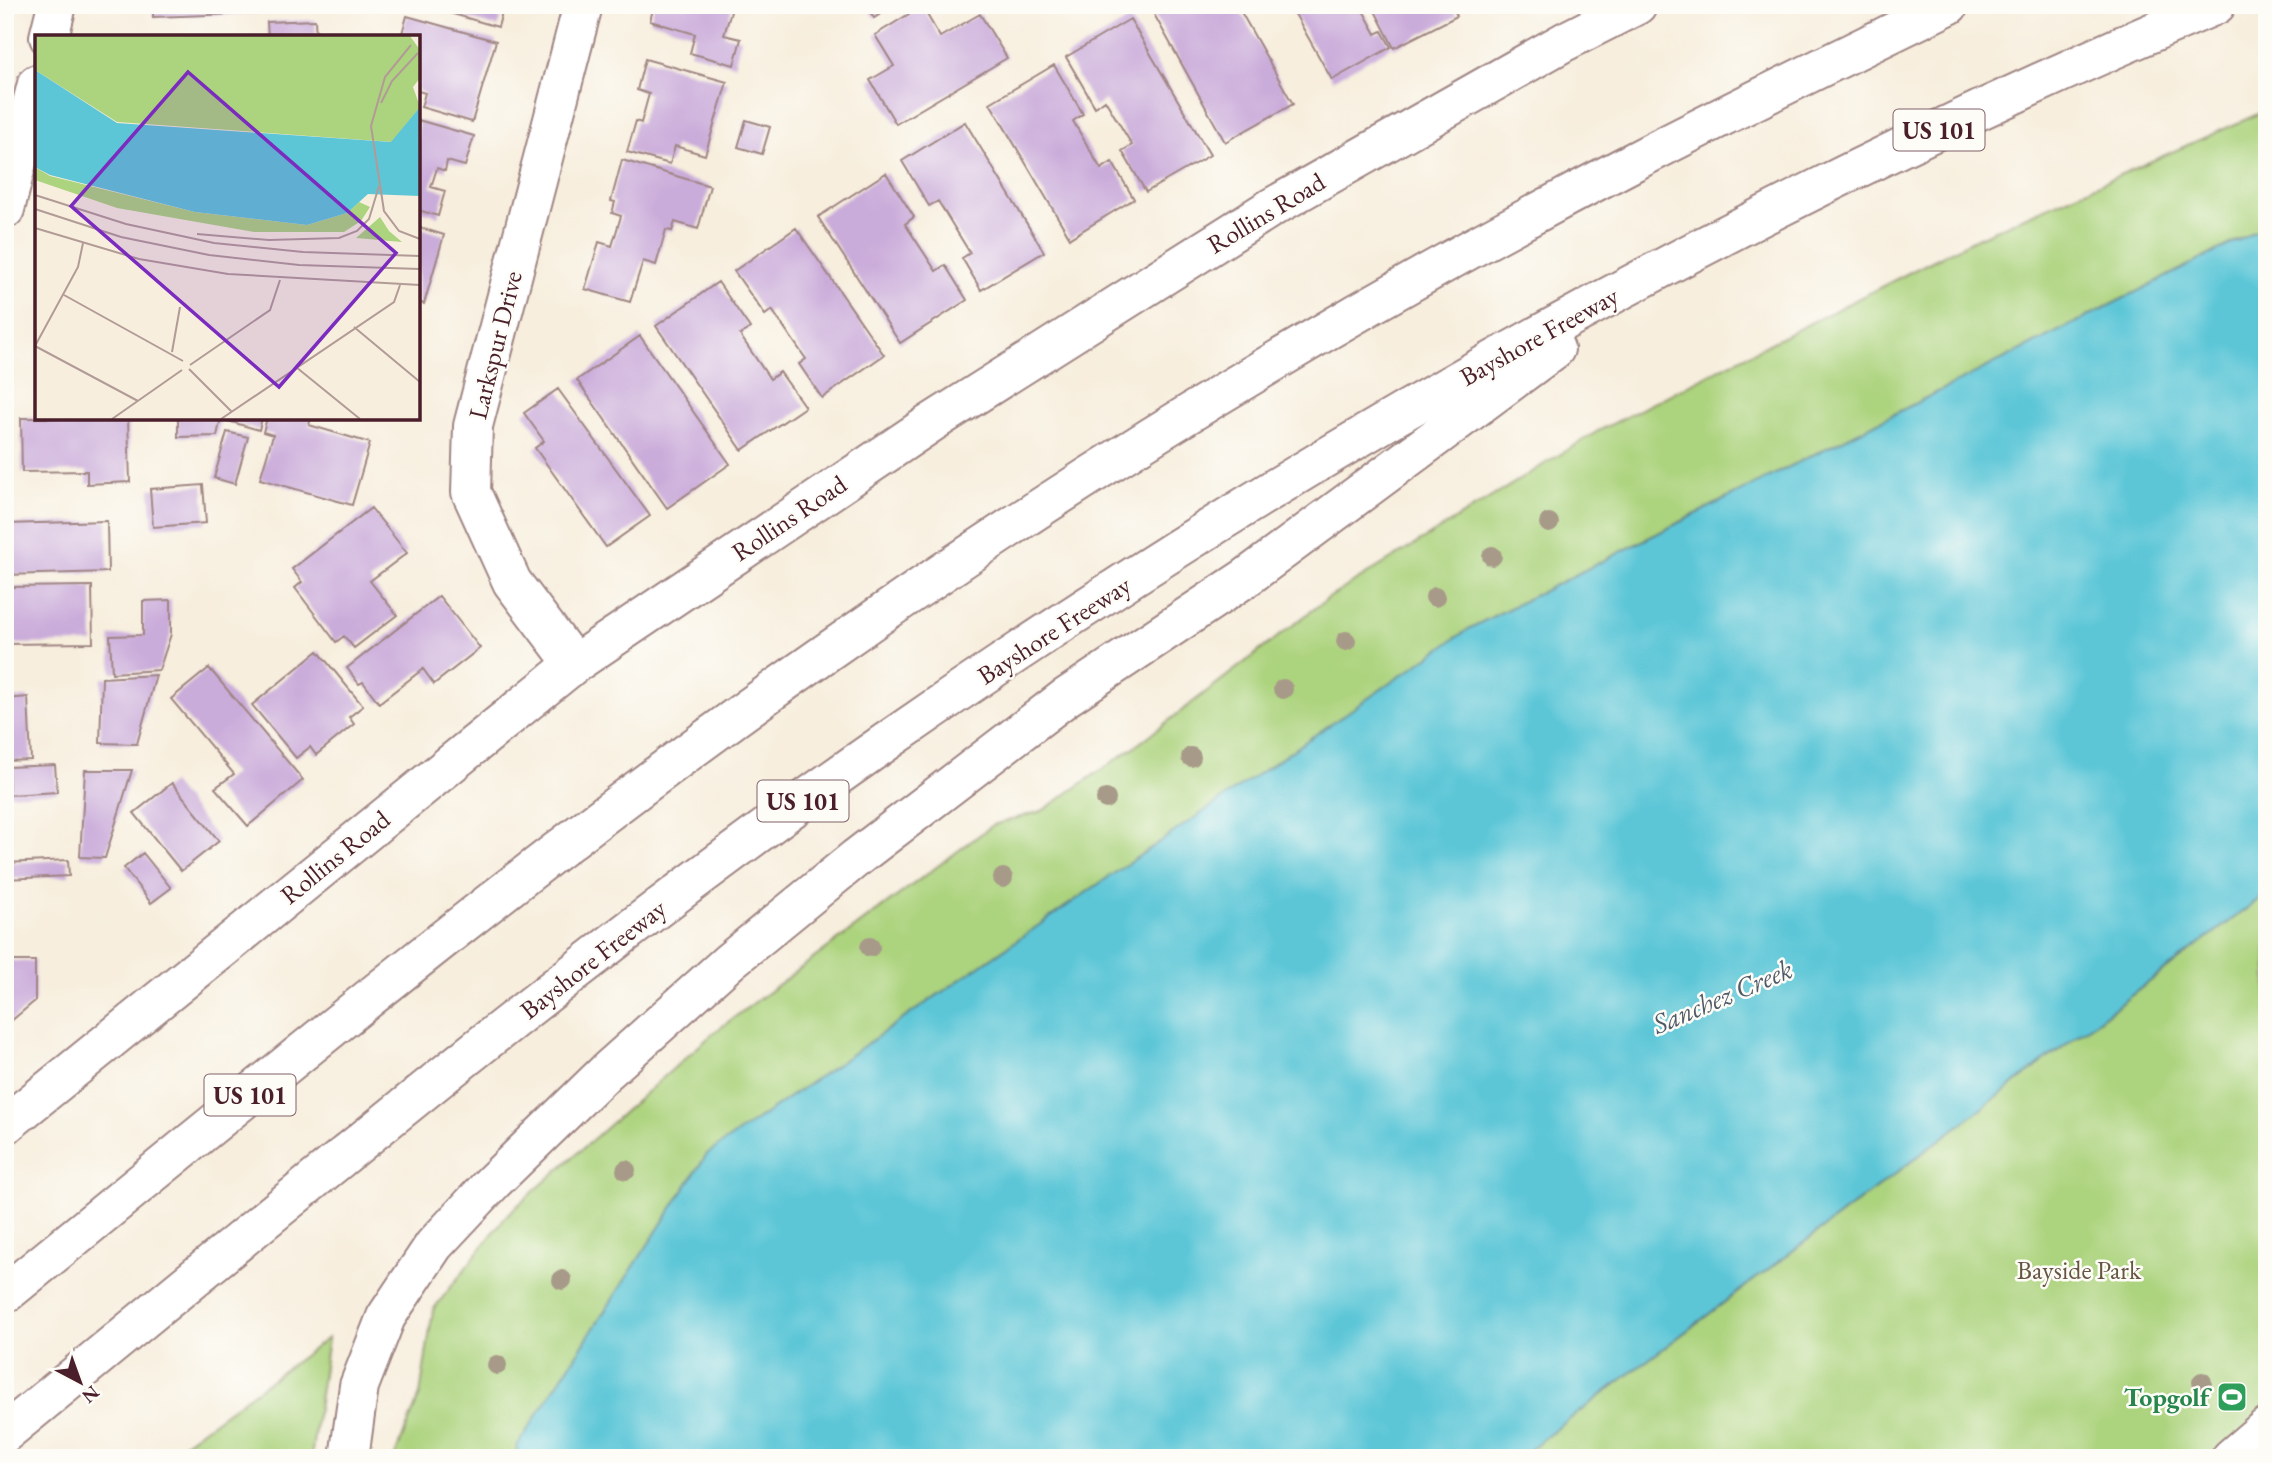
<svg xmlns="http://www.w3.org/2000/svg" width="2272" height="1463" font-family="'EB Garamond',serif">
<style>
.green{fill:#acd37d;stroke:#7b7954;stroke-width:2}
.water{fill:#5cc6d7;stroke:#537281;stroke-width:2}
.building{fill:#caacda}
.lines{fill:none;stroke-linecap:round;stroke-linejoin:round}
.minor-casing{stroke:#a08684;stroke-width:42}
.highway-casing{stroke:#a08684;stroke-width:42}
.minor{stroke:#fff;stroke-width:38}
.highway{stroke:#fff;stroke-width:38}
.tree{fill:#a89a89}
.labels{text-anchor:middle;dominant-baseline:central;stroke-width:5;stroke-linejoin:round;paint-order:stroke}
.shield{fill:#fdfcf7;stroke:#806168;stroke-width:2}
.shield-label{font-size:24px;font-weight:bold;fill:#4a1f2b}
.street-label{font-size:26px;fill:#4a1f2b;stroke:#fdfcf7}
.park-label{font-size:26px;fill:#675544;stroke:#fdfcf7}
.leisure-label{font-size:26px;font-weight:bold;fill:#27864d;stroke:#fdfcf7;text-anchor:end}
.water-label{font-size:28px;font-style:italic;fill:#505967;stroke:#fdfcf7}
.inset-road{fill:none;stroke:#b29b96;stroke-width:2}
.view{fill:#7b2cbf;fill-opacity:0.15;stroke:#7b2cbf;stroke-width:3.5}
.inset-edge{fill:none;stroke:#4a1f2b;stroke-width:3.5}
</style>
<rect width="100%" height="100%" fill="#fdfcf7"/>
<filter id="ink" filterUnits="userSpaceOnUse"><feTurbulence type="fractalNoise" baseFrequency=".0143" numOctaves="2"/><feDisplacementMap in="SourceGraphic" scale="14" xChannelSelector="R" yChannelSelector="G"/><feConvolveMatrix kernelMatrix="1 2 1 2 8 2 1 2 1" color-interpolation-filters="sRGB"/></filter>
<filter id="wash" filterUnits="userSpaceOnUse"><feTurbulence type="fractalNoise" baseFrequency=".00686" numOctaves="4" result="noise"/><feDisplacementMap in="SourceGraphic" scale="28" xChannelSelector="R" yChannelSelector="G"/><feGaussianBlur stdDeviation="1.57" result="paint"/><feColorMatrix in="noise" values="0 0 0 0 0 0 0 0 0 0 0 0 0 0 0 0 0 1.4 0 .05"/><feComposite in="paint" operator="in"/></filter>
<g filter="url(#wash)">
<rect width="100%" height="100%" fill="#f7eedd"/>
<!-- green -->
<path class="green" d="M2267 110V226L1470 628 517 1446 516 1458H394L420 1395 433 1310 507 1215 716 1031 993 825 1042 811 1137 745 1327 599 1598 431 1977 238Z
M2267 893V1458H1518Z
M328 1338 311 1458H164Z"/>
<!-- water -->
<path class="water" d="M2267 226V893L1518 1458H516L517 1446 707 1154 1470 628Z"/>
<g id="blocks">
<!-- building -->
<path class="building" d="M153 5H267V13L153 17Z
M422 5H504L498 27Z
M654 5H733L724 35 741 39 734 65 690 53 695 34 650 21Z
M866 5H895L874 18Z
M1153 5H1237L1293 104 1225 142 1150 7Z
M1290 5H1360L1376 34 1382 31 1391 47 1332 80Z
M1372 5H1452L1457 16 1394 48Z
M922 6 940 37 980 14 1007 58 896 124 870 80 894 66 875 35Z
M407 16 496 41 472 122 421 107 425 93 418 91V37H401Z
M1130 19 1210 155 1146 192 1122 151 1132 145 1105 100 1095 107 1066 57Z
M315 20 316 37H268L267 22Z
M645 59 727 82 705 155 675 146 670 164 627 152 636 121 641 123 649 94 637 90Z
M1054 65 1083 114 1073 121 1101 169 1112 162 1134 199 1070 238 990 103Z
M418 120 474 136 465 166 447 161 445 171 437 168 431 187 445 191 438 216 418 210Z
M746 120 770 127 762 154 738 147Z
M965 122 1044 252 981 290 962 258 970 253 938 201 929 206 902 161Z
M622 160 710 186 698 229 675 222 672 231 666 230 656 265 643 261 630 302 585 289 599 242 612 246 621 216 612 213 615 202 611 201Z
M886 173 914 217 905 224 936 271 945 265 967 300 900 343 818 217Z
M418 227 444 235 424 304 418 302Z
M796 228 884 355 822 398 799 364 806 359 772 310 765 315 734 271Z
M718 282 750 328 740 335 770 379 780 372 805 407 742 450 656 326Z
M640 336 730 464 667 508 577 380Z
M558 389 650 516 606 547 535 448 544 441 524 413Z
M21 418H128L130 482 87 484V471L22 472Z
M178 418H221L217 436 178 437Z
M229 418H262L259 430 228 421Z
M267 418H311L309 425 370 443 352 505 260 479 273 435 263 432Z
M227 432 248 437 235 484 214 478Z
M203 485 206 523 153 527 150 489Z
M371 508 407 553 370 581 397 615 354 648 344 636 336 642 295 588 302 582 292 569Z
M107 521 108 572 5 575 6 524Z
M92 586 93 643 5 644V587Z
M439 596 480 648 434 684 423 669 379 703 363 682 359 684 347 668Z
M171 600V634L159 670 112 673 110 636 143 635V601Z
M318 651 363 706 349 717 354 724 316 755 310 747 296 758 252 705Z
M209 668 303 780 248 826 215 788 234 774 171 699Z
M156 675 137 744 100 743 102 678Z
M28 697 31 760 5 761V699Z
M55 765 57 792 9 795 8 767Z
M85 770H132L105 858 80 857Z
M172 783 219 841 181 871 134 813Z
M5 787H7L10 829H5Z
M143 853 171 888 151 903 124 868Z
M68 860 69 876 5 879V863Z
M5 961H35V1001L5 1026Z"/>
</g>
</g>
<g filter="url(#ink)">
<use href="#blocks" fill-opacity="0" stroke="#a08684" stroke-width="2"/>
<g class="lines">
<!-- minor casing -->
<g class="minor-casing">
<path id="minor" d="M49 37 57 5
M5 209 37 84
M574 664 512 582 471 492 473 426 583 5
M5 1125 574 664 931 423 1269 209 1564 42 1637 5
M2231 1458 2267 1427"/>
</g>
<!-- highway casing -->
<g class="highway-casing">
<path id="highway" d="M5 1294C276 1073 544 850 830 650 1086 470 1355 306 1633 162 1737 108 1843 57 1949 5
M5 1433C293 1198 577 957 883 744 1300 453 1748 203 2216 5
M349 1458 359 1386 386 1317 434 1245 493 1182 607 1071 730 961 856 858 1065 698 1247 577 1555 349"/>
</g>
<!-- minor -->
<use href="#minor" class="minor"/>
<!-- highway -->
<use href="#highway" class="highway"/>
</g>
<!-- trees -->
<g class="tree">
<circle cx="1549" cy="523" r="10"/>
<circle cx="1492" cy="556" r="10"/>
<circle cx="1435" cy="597" r="10"/>
<circle cx="1346" cy="641" r="10"/>
<circle cx="1283" cy="689" r="10"/>
<circle cx="1191" cy="757" r="10"/>
<circle cx="1106" cy="799" r="10"/>
<circle cx="1003" cy="878" r="10"/>
<circle cx="870" cy="947" r="10"/>
<circle cx="626" cy="1170" r="10"/>
<circle cx="562" cy="1280" r="10"/>
<circle cx="497" cy="1365" r="10"/>
<circle cx="2202" cy="1382" r="10"/>
</g>
</g>
<!-- icons -->
<defs>
<g id="stadium-square" transform="scale(1.575)"><rect x="-9" y="-9" width="18" height="18" rx="4" fill="#2e9e5b" stroke="#fdfcf7"/><path d="M0-5a6.5 5 0 1 0 0 10a6.5 5 0 1 0 0-10ZM-3.5-1.8h7v3.6h-7Z" fill="#fff"/></g>
</defs>
<g fill-rule="evenodd">
<use href="#stadium-square" x="2232" y="1397"/>
</g>
<g class="labels">
<!-- shield labels -->
<g class="shield">
<rect x="1893.5" y="109.5" width="91" height="41" rx="5"/>
<rect x="757.5" y="780.5" width="91" height="41" rx="5"/>
<rect x="204.5" y="1074.5" width="91" height="41" rx="5"/>
</g>
<g class="shield-label">
<text x="1939" y="130">US 101</text>
<text x="803" y="801">US 101</text>
<text x="250" y="1095">US 101</text>
</g>
<!-- street labels -->
<g class="street-label">
<text transform="translate(1266 213) rotate(-31)">Rollins Road</text>
<text transform="translate(1539 336) rotate(-29)">Bayshore Freeway</text>
<text transform="translate(495 345) rotate(-76)">Larkspur Drive</text>
<text transform="translate(789 518) rotate(-34)">Rollins Road</text>
<text transform="translate(1054 630) rotate(-33)">Bayshore Freeway</text>
<text transform="translate(335 857) rotate(-39)">Rollins Road</text>
<text transform="translate(593 959) rotate(-38)">Bayshore Freeway</text>
</g>
<!-- park labels -->
<g class="park-label">
<text x="2079" y="1270">Bayside Park</text>
</g>
<!-- leisure labels -->
<g class="leisure-label">
<text x="2209" y="1397">Topgolf</text>
</g>
<!-- water labels -->
<g class="water-label">
<text transform="translate(1722 996) rotate(-23)">Sanchez Creek</text>
</g>
</g>
<!-- overview -->
<g transform="translate(35 35)">
<rect width="385" height="385" fill="#f7eedd"/>
<path d="M0 1H375L385 15V43L378 52 385 72 357 107 82 87 0 35ZM0 132 15 141 160 177 272 190 312 178 324 167 335 172 326 186 309 197H219L82 173 0 145ZM345 182 354 196 367 207 321 203Z" fill="#acd37d"/>
<path d="M0 35 82 88 356 107 385 72V161L333 159 312 178 272 190 160 177 15 140 0 132Z" fill="#5cc6d7"/>
<path class="inset-road" d="M376 10 350 42 336 91 349 176 364 196 385 204M346 68 357 46 383 18M0 160 91 189 179 208 268 217 385 221M0 174 86 202 174 220 264 230 385 234M0 193 104 224 193 239 385 250M162 199 234 205 304 203 322 196 334 184 344 151M29 260 148 326M319 292 385 347M0 311 103 366M0 311 43 232 48 208M137 317 145 272M155 330 235 275 245 245M261 332 325 384M154 334 197 377M77 384 147 335M186 384 359 267 365 250"/>
<path class="view" d="M153 37 361 218 244 352 36 171Z"/>
<rect width="385" height="385" class="inset-edge"/>
</g>
<!-- margin -->
<rect width="2272" height="1463" fill="none" stroke="#fdfcf7" stroke-width="28"/>
<!-- north arrow -->
<g transform="translate(80 1382) rotate(139)" stroke="#fdfcf7" stroke-width="5" paint-order="stroke">
<path d="M0-5L12 26L0 18L-12 26Z" fill="#4a1f2b"/>
<text y="-10" font-size="19" font-weight="bold" text-anchor="middle" fill="#4a1f2b">N</text>
</g>
</svg>
